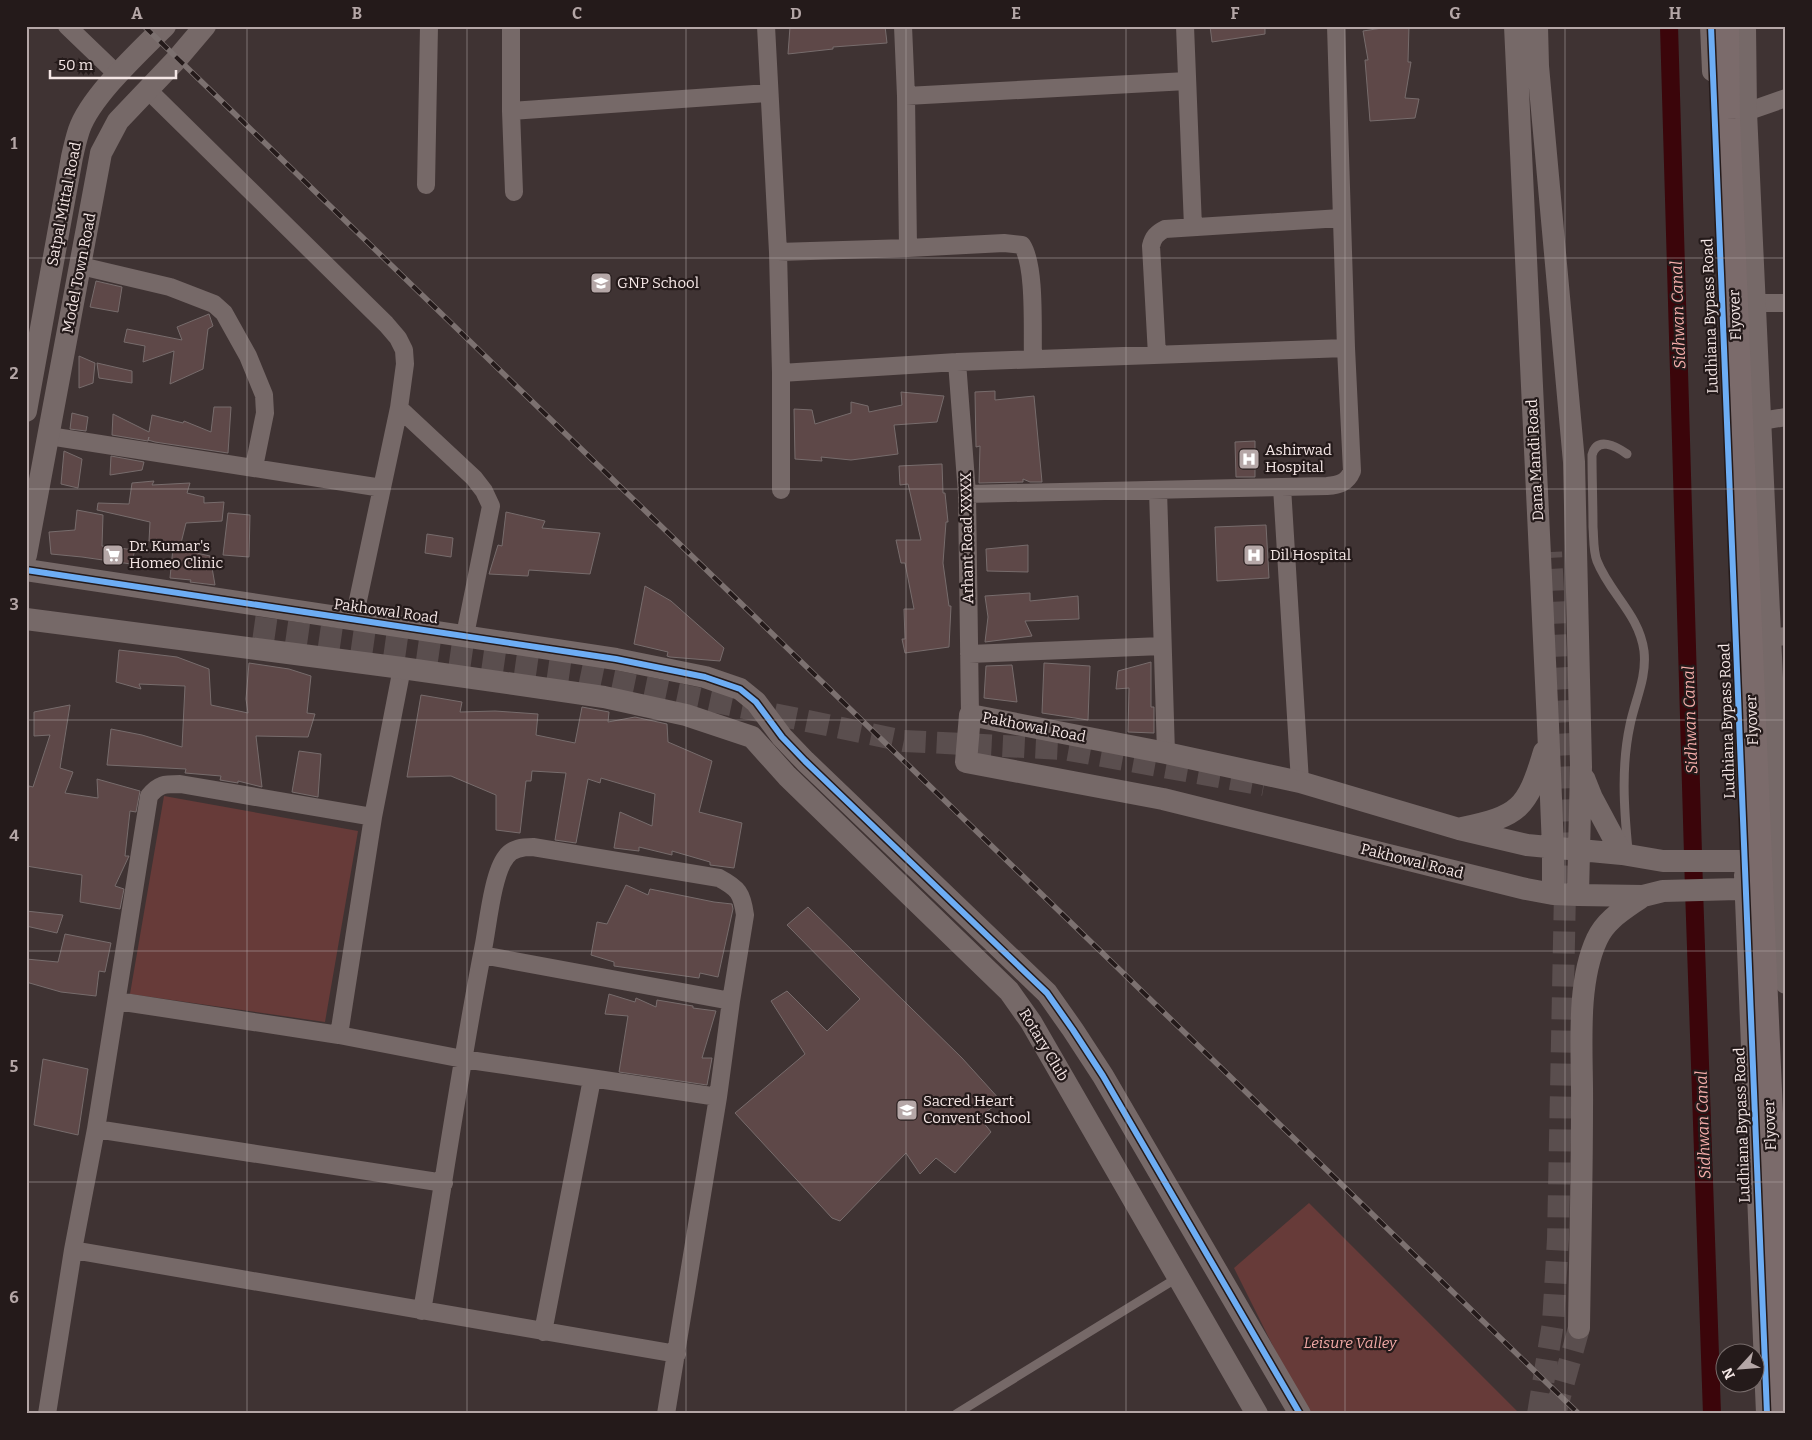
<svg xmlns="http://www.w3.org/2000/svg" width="1812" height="1440" font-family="Bitter,serif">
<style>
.green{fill:#673b39}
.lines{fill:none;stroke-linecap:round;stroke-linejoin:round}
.canal{stroke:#3b050a;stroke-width:18}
.building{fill:#5e4848;stroke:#776c6c}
.tertiary-tunnel{stroke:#5a4e4e;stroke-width:22;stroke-dasharray:22 11;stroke-linecap:butt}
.service{stroke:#766968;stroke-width:9}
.minor{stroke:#766968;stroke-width:18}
.tertiary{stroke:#766968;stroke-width:22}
.rail-casing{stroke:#7c7170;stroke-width:5.5}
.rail{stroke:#241a1a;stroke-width:4;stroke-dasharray:11;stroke-linecap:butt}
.trunk-bridge{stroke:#7b6b6b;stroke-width:28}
.cycleway-casing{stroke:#241a1a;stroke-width:9}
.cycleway{stroke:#6dadf4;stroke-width:6}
.grid{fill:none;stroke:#b5a7a7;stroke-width:1;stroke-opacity:0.55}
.labels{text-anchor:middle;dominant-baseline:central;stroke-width:4.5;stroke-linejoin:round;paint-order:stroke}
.street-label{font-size:15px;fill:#f4e6e5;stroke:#241a1a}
.poi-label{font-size:15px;fill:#f4e6e5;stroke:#241a1a;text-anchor:start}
.park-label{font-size:15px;font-style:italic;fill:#f2a9a6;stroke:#241a1a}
.water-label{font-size:16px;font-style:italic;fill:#f7aeab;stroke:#241a1a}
.neatline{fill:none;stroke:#b5a7a7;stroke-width:2}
.grid-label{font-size:16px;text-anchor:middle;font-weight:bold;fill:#b5a7a7}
</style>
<rect width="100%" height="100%" fill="#3f3333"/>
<!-- green -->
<path class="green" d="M164 796 358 831 325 1022 130 994Z
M1309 1203 1520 1414H1307L1234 1268Z"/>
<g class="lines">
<!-- canal -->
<path class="canal" d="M1669 26 1694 889 1712 1414"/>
</g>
<!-- building -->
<path class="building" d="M885 26 887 43 833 47V49L788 54 790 27Z
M1210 26H1265V34L1212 42Z
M1395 26H1409L1408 62H1411L1405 98 1419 99 1415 118 1370 121 1365 60H1368L1363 31Z
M96 281 122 287 118 312 90 307Z
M209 314 213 326 208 329 203 369 170 384 174 351 143 362 145 346 124 342 127 329 182 340 177 327Z
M79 356 95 363 93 383 79 388Z
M97 363 132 371V383L99 378Z
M995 391V400L1034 396 1042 482H1030L1023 479V482L979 483 980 446 976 447 975 392Z
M901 392 944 396 937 422 894 425 898 454 851 460 821 457 822 461 795 459 794 409 812 410 815 424 851 413V402L868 406 869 412 902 405Z
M214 407H231L228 453 155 442 148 440 149 437 148 441 112 435 113 414 149 432 152 415 183 423 184 421 211 432Z
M72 413 88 417 86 431 70 429Z
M1255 441V477H1236L1235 442Z
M64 451 82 459 78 488 61 484Z
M111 456 144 462 142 470 110 475Z
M942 464 943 493H945L948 522H946L943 563 949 606H951L949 647 905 653 902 639H905L904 609H914L905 563H901L896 540H921L908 484 900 485 899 466Z
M154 481 152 485 190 483 187 493 204 497V503L224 502 222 521 186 523 180 547 149 541 150 522 97 510 98 503 129 504 132 483Z
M77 510 103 515 102 546 135 550 131 564 82 557 51 554 49 532 75 530Z
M506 512 545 521 542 528 600 533 590 574 529 570 528 576 489 574 498 545 502 546Z
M228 513 250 515 249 557 223 555Z
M1266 525 1269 578 1217 581 1215 527Z
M427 534 453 538 451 557 425 553Z
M1028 545V572L987 571 986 549Z
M173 548 210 556 215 585 190 582 191 580 170 578Z
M645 586 671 601 724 648 720 661 670 657 667 656 668 652 634 644Z
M1030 593V601L1078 596 1079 619 1025 621 1032 636 985 642 988 617 985 596Z
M119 650 177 657 209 669 211 705 248 713 246 699 249 663 289 669 311 676 307 713 315 714 308 737 256 736 262 787 238 781V783L220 780 221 776 185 773 186 769 107 765 111 729 142 735 182 747 185 686 139 684 141 689 116 682Z
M1151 662V707H1154V733L1128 732 1129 688 1116 689 1118 671Z
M1044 663 1090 666 1088 720 1042 713Z
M1012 665 1017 702 984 698 986 666Z
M421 695 462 702 460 712 495 711 538 714 536 735 575 743 582 707 609 712 608 722 635 717 667 724 668 742 712 761 699 812 742 823 734 868 710 865V862L672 851V855L639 847V851L614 848 620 812 652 826 655 794 601 778 600 783 588 779 576 843 555 840 566 773 532 771 531 781H526L520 833 496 830V795L451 776 407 777Z
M70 705 60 768 73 772 65 793 98 798 97 779 140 791 136 812 130 811 125 856H129L115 886 124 889 120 909 80 902 82 875 26 866V801L29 786 33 787 50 735 34 736V712Z
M299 751 321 754 318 797 292 792Z
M626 885 648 895 650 889 714 902 732 904 733 909 718 977 700 973 699 978 614 966V962L591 955 597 922 607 924Z
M808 907 962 1058 1001 1101 979 1117 991 1132 955 1173 936 1158 920 1174 906 1153 840 1221 832 1218 735 1113 805 1054 771 1001 787 991 827 1031 860 999 787 925Z
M26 911 63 915 57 933 26 926Z
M65 934 111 943 105 972 99 971 96 996 61 992 26 982V959L58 962Z
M609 994 635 1002 636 998 656 1007 657 1000 693 1006V1008L716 1011 702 1058H712L707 1085 619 1072 628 1016 605 1014Z
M43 1059 88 1069 78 1135 34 1125Z"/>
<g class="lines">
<!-- tertiary-tunnel -->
<path class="tertiary-tunnel" d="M254 627 571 672 904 741 1064 749 1264 785
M1538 1414 1553 1323 1558 1239 1566 842 1551 552
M1555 1414 1579 1328"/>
<!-- service -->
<path class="service" d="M1627 454C1616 446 1597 436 1592 455 1592 479 1593 503 1593 527 1594 538 1593 551 1597 561 1610 594 1639 614 1644 651 1647 678 1635 700 1630 725 1621 766 1624 809 1628 850
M956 1414 1177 1278"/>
<!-- minor -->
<path class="minor" d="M67 26 118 75
M511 26V111L514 192
M766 26 778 252 781 373V490
M903 26 906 96 908 248
M1185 26 1193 227
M148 90 386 324 398 338 404 350 405 364 399 408 354 619
M906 96 1187 81
M511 111 769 93
M1746 112 1786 98
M426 185 429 26
M778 252 908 248 1004 243 1022 245C1036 266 1032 332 1033 359
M81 266 170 287 214 304 224 313 248 356 264 395 265 413 254 467
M1755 303H1786
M1157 355 1151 246C1153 237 1157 233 1165 229L1341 218
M957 362 967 494 970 715
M781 373 957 362 1346 348
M399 408 474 478 484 491 491 506 465 635
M1761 421 1786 417
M49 436 382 488
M1282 487 1300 782
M1158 490 1166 753
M967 494 1327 486C1339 485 1347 483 1352 471L1346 348 1336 26
M1769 638 1786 636
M969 654 1162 646
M373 817 402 668
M482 955 731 1001
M339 1035 463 1059 718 1097 666 1414
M96 1129 444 1183
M73 1250 677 1354
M422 1311C443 1189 460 1066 484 944 488 923 493 873 506 857 512 848 523 847 533 847L719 878C738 888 742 893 745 915L731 1001 718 1097
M543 1332 592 1079
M47 1414 73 1250 96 1129 149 796C159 784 164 784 180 784L373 817 339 1035 117 1001"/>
<!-- tertiary -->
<path class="tertiary" d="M1515 26 1548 725 1553 848V894
M1537 26 1538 66 1574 462 1581 767 1578 895
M1711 26 1713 71
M1745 26 1746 112 1786 983
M26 411 72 157C74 148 76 139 79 130 90 97 139 52 165 26
M26 555 101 153 118 121 177 59 205 26
M26 570 616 659 705 677 740 689 756 702 782 737 805 761 1047 993 1073 1030 1103 1076 1300 1414
M26 619 402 668 604 697 686 715 752 737 787 776 1009 991 1031 1022 1257 1414
M1584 778 1592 798 1622 854
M1462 828C1519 816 1527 809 1544 752
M1786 871 1741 861H1663L1622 854 1527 845 1459 829 1300 782 1166 753 970 715 966 762 1163 799 1526 889 1553 894 1578 895 1643 896 1663 891 1738 889 1786 896
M1745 875 1767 1414
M1579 1328C1580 1254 1582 1181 1582 1108 1583 1056 1575 986 1597 939 1606 919 1625 909 1643 896"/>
<!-- rail casing -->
<g class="rail-casing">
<path id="rail" d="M144 26 1579 1414"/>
</g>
<!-- rail -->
<use href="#rail" class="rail"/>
<!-- trunk-bridge -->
<path class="trunk-bridge" d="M1725 26 1726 119 1782 1414"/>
<!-- cycleway casing -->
<g class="cycleway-casing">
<path id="cycleway" d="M1711 26 1767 1414
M26 570 616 659 705 677 740 689 756 702 782 737 805 761 1047 993 1073 1030 1103 1076 1300 1414"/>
</g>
<!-- cycleway -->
<use href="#cycleway" class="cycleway"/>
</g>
<!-- grid -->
<path class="grid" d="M247 26V1414M467 26V1414M686 26V1414M906 26V1414M1126 26V1414M1345 26V1414M1565 26V1414M26 258H1786M26 489H1786M26 720H1786M26 951H1786M26 1182H1786"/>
<!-- icons -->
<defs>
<g id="school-square" transform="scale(1.125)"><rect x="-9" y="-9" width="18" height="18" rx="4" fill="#b5a7a7" stroke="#241a1a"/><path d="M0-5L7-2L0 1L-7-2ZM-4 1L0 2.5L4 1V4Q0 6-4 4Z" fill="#fff"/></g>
<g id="hospital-square" transform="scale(1.125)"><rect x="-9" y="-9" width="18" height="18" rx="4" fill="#b5a7a7" stroke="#241a1a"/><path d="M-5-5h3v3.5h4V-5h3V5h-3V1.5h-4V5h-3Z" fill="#fff"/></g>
<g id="supermarket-square" transform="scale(1.125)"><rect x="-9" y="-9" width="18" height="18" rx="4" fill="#b5a7a7" stroke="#241a1a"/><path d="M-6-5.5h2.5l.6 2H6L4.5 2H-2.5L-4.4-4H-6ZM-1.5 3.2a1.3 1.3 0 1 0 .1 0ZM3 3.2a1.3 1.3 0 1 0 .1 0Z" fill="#fff"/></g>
</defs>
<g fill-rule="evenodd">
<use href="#school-square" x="601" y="283"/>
<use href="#hospital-square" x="1249" y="459"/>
<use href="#supermarket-square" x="113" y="555"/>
<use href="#hospital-square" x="1254" y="555"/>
<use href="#school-square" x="907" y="1110"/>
</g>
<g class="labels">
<!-- street labels -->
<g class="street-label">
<text transform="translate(64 204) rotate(-79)">Satpal Mittal Road</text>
<text transform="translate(79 273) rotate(-79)">Model Town Road</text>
<text transform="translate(1735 315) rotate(-92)">Flyover</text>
<text transform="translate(1710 316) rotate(-92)">Ludhiana Bypass Road</text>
<text transform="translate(1535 460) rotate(-93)">Dana Mandi Road</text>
<text transform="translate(967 538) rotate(-91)">Arhant Road XXXX</text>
<text transform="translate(386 611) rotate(8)">Pakhowal Road</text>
<text transform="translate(1752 720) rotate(-92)">Flyover</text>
<text transform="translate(1727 721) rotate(-92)">Ludhiana Bypass Road</text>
<text transform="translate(1034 727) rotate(11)">Pakhowal Road</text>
<text transform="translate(1412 861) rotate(14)">Pakhowal Road</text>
<text transform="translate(1044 1045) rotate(59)">Rotary Club</text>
<text transform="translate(1742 1125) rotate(-92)">Ludhiana Bypass Road</text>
<text transform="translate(1770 1125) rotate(-92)">Flyover</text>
</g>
<!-- poi labels -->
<g class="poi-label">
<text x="617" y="283">GNP School</text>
<text x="1265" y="450">Ashirwad<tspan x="1265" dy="17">Hospital</tspan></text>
<text x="129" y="546">Dr. Kumar's<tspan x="129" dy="17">Homeo Clinic</tspan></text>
<text x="1270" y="555">Dil Hospital</text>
<text x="923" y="1101">Sacred Heart<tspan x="923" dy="17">Convent School</tspan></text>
</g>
<!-- park labels -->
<g class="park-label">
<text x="1350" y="1343">Leisure Valley</text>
</g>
<!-- water labels -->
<g class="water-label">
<text transform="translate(1678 315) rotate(-92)">Sidhwan Canal</text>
<text transform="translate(1690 720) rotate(-92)">Sidhwan Canal</text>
<text transform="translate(1703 1125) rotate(-92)">Sidhwan Canal</text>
</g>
</g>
<!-- border -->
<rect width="1812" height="1440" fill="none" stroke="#241a1a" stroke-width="55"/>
<!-- north arrow -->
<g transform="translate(1740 1368) rotate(244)"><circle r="24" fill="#241a1a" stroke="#776c6b"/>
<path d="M0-4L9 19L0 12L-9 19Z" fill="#b5a7a7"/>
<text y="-8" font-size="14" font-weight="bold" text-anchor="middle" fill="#f4e6e5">N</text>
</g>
<!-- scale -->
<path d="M50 70v8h126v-8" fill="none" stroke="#f4e6e5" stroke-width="2.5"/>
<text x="58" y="70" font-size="15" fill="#f4e6e5" stroke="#241a1a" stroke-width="4" paint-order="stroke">50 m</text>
<rect x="28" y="28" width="1756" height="1384" class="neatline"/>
<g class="grid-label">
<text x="137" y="19">A</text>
<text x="357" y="19">B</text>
<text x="577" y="19">C</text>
<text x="796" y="19">D</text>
<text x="1016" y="19">E</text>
<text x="1235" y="19">F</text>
<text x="1455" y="19">G</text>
<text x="1675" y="19">H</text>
<text x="14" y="149">1</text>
<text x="14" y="379">2</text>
<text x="14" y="610">3</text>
<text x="14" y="841">4</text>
<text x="14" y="1072">5</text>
<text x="14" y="1303">6</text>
</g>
</svg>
